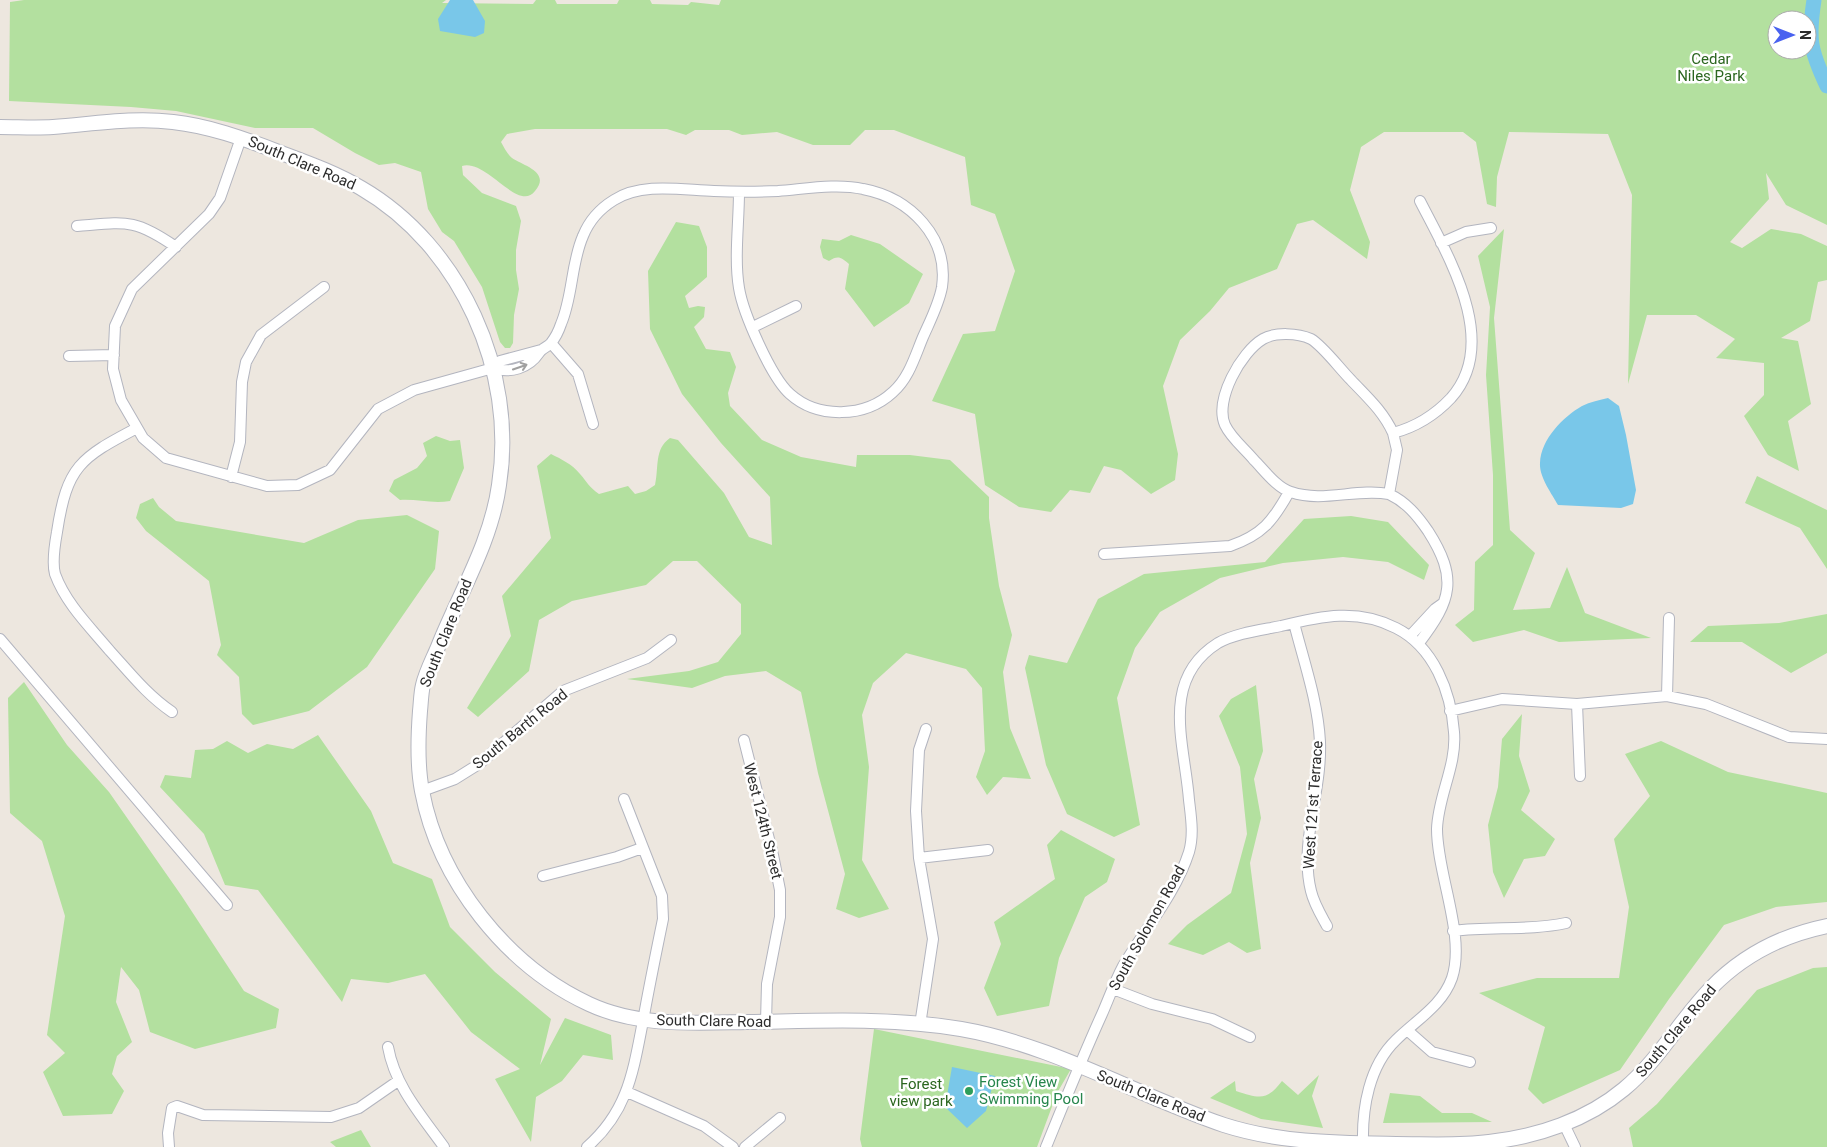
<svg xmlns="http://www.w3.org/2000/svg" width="1827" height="1147" font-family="Roboto,sans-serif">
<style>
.green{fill:#b3e09f;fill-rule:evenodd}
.water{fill:#79c7e9}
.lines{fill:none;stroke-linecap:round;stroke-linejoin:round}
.river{stroke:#79c7e9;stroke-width:15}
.street-casing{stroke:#b3b5bf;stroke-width:12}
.secondary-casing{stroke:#b3b5bf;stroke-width:16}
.street{stroke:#fff;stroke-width:10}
.secondary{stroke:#fff;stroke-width:14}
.oneway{stroke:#a0a0a0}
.leisure-dot{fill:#2e9e5b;stroke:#fff;stroke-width:2}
.labels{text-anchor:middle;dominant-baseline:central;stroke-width:5;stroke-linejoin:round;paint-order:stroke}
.park-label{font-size:15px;fill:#2b661f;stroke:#fff}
.street-label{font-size:15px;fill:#2c2c2c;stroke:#fff}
.leisure-label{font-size:15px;fill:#27864d;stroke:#fff;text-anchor:start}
</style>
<rect width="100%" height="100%" fill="#ede7df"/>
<!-- green -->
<path class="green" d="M24 0H446L442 3 533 4 536 0H555L557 4H617L619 0H650L652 4 688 5 691 2 719 5 721 0H1827V225L1786 205 1766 173 1769 199 1730 242 1742 248 1771 229 1801 234 1827 246V280L1818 282 1810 321 1781 338 1798 341 1811 404 1788 421 1799 471 1768 455 1744 416 1764 395V363L1716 358 1735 339 1696 315H1647L1628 384 1632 195 1608 134 1509 132 1497 177 1496 207 1487 204 1476 142 1463 132H1384L1361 147 1350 190 1370 242 1367 259 1313 220 1297 224 1277 269 1229 288 1210 311 1180 340 1163 386 1178 454 1175 480 1151 494 1121 470 1104 466 1090 493 1070 490 1051 512 1019 507 985 485 975 414 932 401 963 334 995 331 1015 271 995 214 971 205 965 157 894 130H865L850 145H813L777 132 742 135 729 130H695L686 135 667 129H535L507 134 501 142C504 147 507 154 512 158 524 166 551 172 535 191 518 213 487 159 462 166L463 175 482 193 516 206 521 221 516 250V270L519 289 514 315 513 343 510 348H505L500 342 482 287 454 241 442 232 428 209 421 172 395 163 379 165 355 153 313 128H255L176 111 131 107 9 101 10 2ZM1777 20H1807V50H1777Z
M676 222 699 226 707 247V277L685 296 689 308 698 306 705 307 704 317 694 327 706 349 730 352 736 367 728 393 730 406 762 440 801 457 856 467 857 455H910L950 460 989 497V518L999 586 1012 635 1003 672 1010 728 1031 779 1003 777 987 795 976 777 985 751 982 688 966 669 906 653 873 683 862 715 869 767 862 860 889 909 859 918 836 909 845 874 818 773 801 692 766 671 725 676 692 688 627 679 689 671 718 662 741 634V604L697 561H673L646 585 572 601 539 620 529 671 478 717 467 708 511 636 502 596 551 538 537 466 551 454C561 459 572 464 580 474 587 482 589 487 599 494L628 486 635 494 646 491 655 485C659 468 654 449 670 438L678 440 724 493 749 537 772 545 770 497 721 443 682 394 650 329 648 271Z
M1504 229 1494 318 1510 530 1535 553 1513 610 1550 608 1567 567 1585 613 1651 638 1559 642 1524 630 1473 642 1455 625 1474 610 1475 562 1493 545V475L1486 375 1490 307 1478 256Z
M851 235 880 244 923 274 909 303 874 327 845 289 849 264C841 257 838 255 829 261L823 258 820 247 822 239 839 241Z
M436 436 450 441 460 440 464 468 450 501C433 504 417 499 400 500L389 491 394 480 417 468 427 456 423 443Z
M1757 476 1827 510V569L1800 528 1745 503Z
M153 498 159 507 176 521 304 543 358 520 407 515 439 531 435 569 367 667 309 711 253 725 242 714 239 677 217 655 221 645 209 581 146 531 136 518 140 504Z
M1351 516 1388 522 1429 565 1424 580 1388 562 1343 557 1283 563 1220 578 1160 612 1135 648 1117 698 1140 825 1114 837 1067 814 1046 765 1025 668 1029 655 1067 663 1098 599 1144 574 1265 562 1304 519Z
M1827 614V653L1791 673 1742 642H1690L1708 626 1779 623Z
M24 682 67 745 109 792 181 895 244 991 279 1009 276 1028 195 1049 150 1032 139 990 121 967 116 1002 132 1042 117 1056 112 1074 124 1091 112 1114 63 1116 43 1072 65 1053 47 1035 65 916 42 841 10 813 8 698Z
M1256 685 1263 751 1254 779 1261 818 1250 863 1261 949 1247 953 1229 942 1203 955 1168 944 1187 925 1231 893 1247 834 1240 767 1219 716 1231 699Z
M1522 714 1519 756 1530 791 1521 810 1555 839 1545 856 1524 859 1504 898 1493 872 1488 825 1498 787 1502 739Z
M318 735 371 811 393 863 432 879 450 927 495 972 551 1019 540 1065 565 1018 611 1035 613 1060 583 1055 562 1081 536 1097 531 1142 495 1079 520 1069 471 1032 425 974 388 983 351 979 342 1002 258 890 225 885 204 834 160 787 165 775 191 778 195 750 213 749 227 741 248 753 267 744 293 749Z
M1661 741 1728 772 1827 793V902L1776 907 1724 925 1669 999 1620 1070 1543 1104 1528 1089 1545 1027 1479 993 1537 978H1619L1629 907 1614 839 1650 796 1625 754Z
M1061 830 1115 859 1107 882 1085 897 1059 958 1049 1006 997 1016 984 988 1001 944 994 922 1055 879 1047 845Z
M1827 967V1147H1633L1629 1128 1657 1104 1757 990 1813 968Z
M874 1029 1071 1069 1057 1093 1037 1147H862L860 1139Z
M1319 1075 1312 1096 1323 1128 1261 1119 1210 1098 1235 1081 1236 1091C1259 1098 1266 1102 1282 1081L1298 1095Z
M1390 1093 1420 1096 1442 1113H1472L1492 1122 1383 1123Z
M361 1130 371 1147H336L330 1142Z"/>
<!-- water -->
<path class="water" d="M450 0H473L485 21 484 33 475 37 440 31 438 19Z
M1608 398 1619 406 1626 435 1636 490 1633 504 1621 508 1558 505C1552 494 1539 477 1540 463 1541 439 1563 417 1582 406 1590 402 1600 400 1608 398Z
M952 1067 995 1076 986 1111 967 1128 945 1107Z"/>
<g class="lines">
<!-- river -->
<path class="river" d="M1814 0C1808 39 1810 50 1827 86"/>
<!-- street casing -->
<g class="street-casing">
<path id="street" d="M241 138 220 198 209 214 132 289 115 326 113 369 121 400 143 438 166 458 267 486 298 485 330 470 378 409 414 390 493 368 500 361 541 350
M77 226C126 222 134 218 176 247
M1441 243 1466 232 1491 228
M753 327 796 306
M551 343 578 374 593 424
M69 356 114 355
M493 368C510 374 529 368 539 353 542 348 548 347 551 343 555 338 559 330 561 324 573 296 571 263 583 236 589 221 601 208 614 200 642 182 682 190 714 191 735 192 756 192 778 191 805 189 837 183 863 189 910 198 949 237 942 287 939 304 930 321 923 337 915 356 909 378 893 392 865 418 818 419 790 394 771 377 743 313 739 288 734 258 739 223 739 192
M137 428C80 458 67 466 57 532 55 543 52 563 55 574 66 604 90 627 110 651 130 673 147 695 172 712
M231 477 240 442 242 382 246 362 261 335 324 287
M1389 494C1356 488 1323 503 1291 492 1277 488 1264 470 1254 460 1245 449 1231 438 1225 425 1214 400 1241 352 1263 339 1275 332 1298 333 1311 339 1323 346 1340 369 1351 380 1367 397 1383 411 1393 433
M1104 554 1230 546C1262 535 1273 521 1289 492
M1294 623C1304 662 1318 702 1320 742 1322 792 1299 843 1311 891 1314 904 1321 915 1327 926
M1410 636 1435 609 1442 604
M0 639 227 905
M1419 643C1452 600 1458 578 1428 531 1417 515 1406 502 1389 494L1397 450 1393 433C1416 427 1435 415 1451 398 1501 342 1448 256 1420 201
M1667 696 1669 618
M1577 704 1580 776
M1450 711 1502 699 1577 704 1667 696 1706 704 1789 737 1827 739
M744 740 773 855 780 890V917L767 984 766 1022
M422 791 455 779 479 764 563 691 647 658 671 640
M919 858 988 850
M543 876 617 857 642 848
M1453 931C1491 926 1529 931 1566 923
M1113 989 1152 1004 1212 1019 1250 1037
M920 1025 933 939 919 858 916 811 919 750 926 729
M1407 1030 1432 1052 1470 1062
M388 1047C395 1086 421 1115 444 1147
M627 1092 704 1126 733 1147
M1564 1124 1575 1147
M169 1147 168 1133 172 1108 177 1106 203 1115 331 1117 359 1108 398 1081
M587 1147C628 1111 633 1072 643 1021 649 987 656 953 663 919L662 896 624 799
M745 1147 780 1118
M1046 1147C1064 1103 1082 1058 1102 1014 1109 998 1115 981 1123 966 1145 929 1176 893 1189 852 1194 835 1191 817 1189 800 1185 745 1159 680 1218 643 1236 633 1262 630 1281 626 1321 616 1358 608 1396 628 1434 647 1451 692 1454 732 1457 765 1438 796 1437 829 1437 874 1466 936 1452 978 1442 1006 1416 1020 1396 1040 1369 1066 1362 1108 1363 1144"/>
</g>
<!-- secondary casing -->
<g class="secondary-casing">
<path id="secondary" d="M0 127C18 127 36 128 53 127 94 124 133 117 173 122 209 126 242 138 276 151 305 162 334 172 361 188 461 246 517 372 499 485 491 543 459 594 438 647 433 659 426 672 423 685 421 693 421 702 420 711 418 737 417 765 422 791 439 881 507 966 589 1004 638 1027 695 1023 747 1022 817 1021 891 1017 961 1029 1053 1045 1136 1095 1224 1125 1280 1143 1337 1143 1396 1144 1427 1144 1458 1146 1489 1142 1537 1137 1587 1120 1624 1089 1659 1060 1680 1020 1711 988 1743 955 1783 935 1827 926"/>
</g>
<!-- street -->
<use href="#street" class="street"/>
<!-- secondary -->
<use href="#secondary" class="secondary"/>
</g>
<!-- one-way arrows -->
<defs><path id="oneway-shaft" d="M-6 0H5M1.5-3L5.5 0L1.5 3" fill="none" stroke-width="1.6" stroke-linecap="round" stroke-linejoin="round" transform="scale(1.25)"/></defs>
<use class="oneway" href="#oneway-shaft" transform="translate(520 367) rotate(-19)"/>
<!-- markers -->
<circle class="leisure-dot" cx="969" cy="1091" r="5"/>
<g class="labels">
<!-- park labels -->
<g class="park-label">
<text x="1711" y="59">Cedar<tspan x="1711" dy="17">Niles Park</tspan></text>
<text x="921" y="1084">Forest<tspan x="921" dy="17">view park</tspan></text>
</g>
<!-- street labels -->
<g class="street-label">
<text transform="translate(302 163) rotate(23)">South Clare Road</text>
<text transform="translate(446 633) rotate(-68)">South Clare Road</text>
<text transform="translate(520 729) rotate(-39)">South Barth Road</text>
<text transform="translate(1313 805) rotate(-86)">West 121st Terrace</text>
<text transform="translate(763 821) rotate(76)">West 124th Street</text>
<text transform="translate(1147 928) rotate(-61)">South Solomon Road</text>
<text transform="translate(714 1021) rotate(1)">South Clare Road</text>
<text transform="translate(1676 1031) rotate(-50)">South Clare Road</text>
<text transform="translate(1151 1096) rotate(22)">South Clare Road</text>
</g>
<!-- leisure labels -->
<g class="leisure-label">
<text x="979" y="1082">Forest View<tspan x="979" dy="17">Swimming Pool</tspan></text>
</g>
</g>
<!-- north arrow -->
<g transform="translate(1792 35) rotate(90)"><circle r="24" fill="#ffffff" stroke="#ababab"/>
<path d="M0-4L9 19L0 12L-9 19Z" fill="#4962f0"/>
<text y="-8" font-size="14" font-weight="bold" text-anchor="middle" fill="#2c2c2c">N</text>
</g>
</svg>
